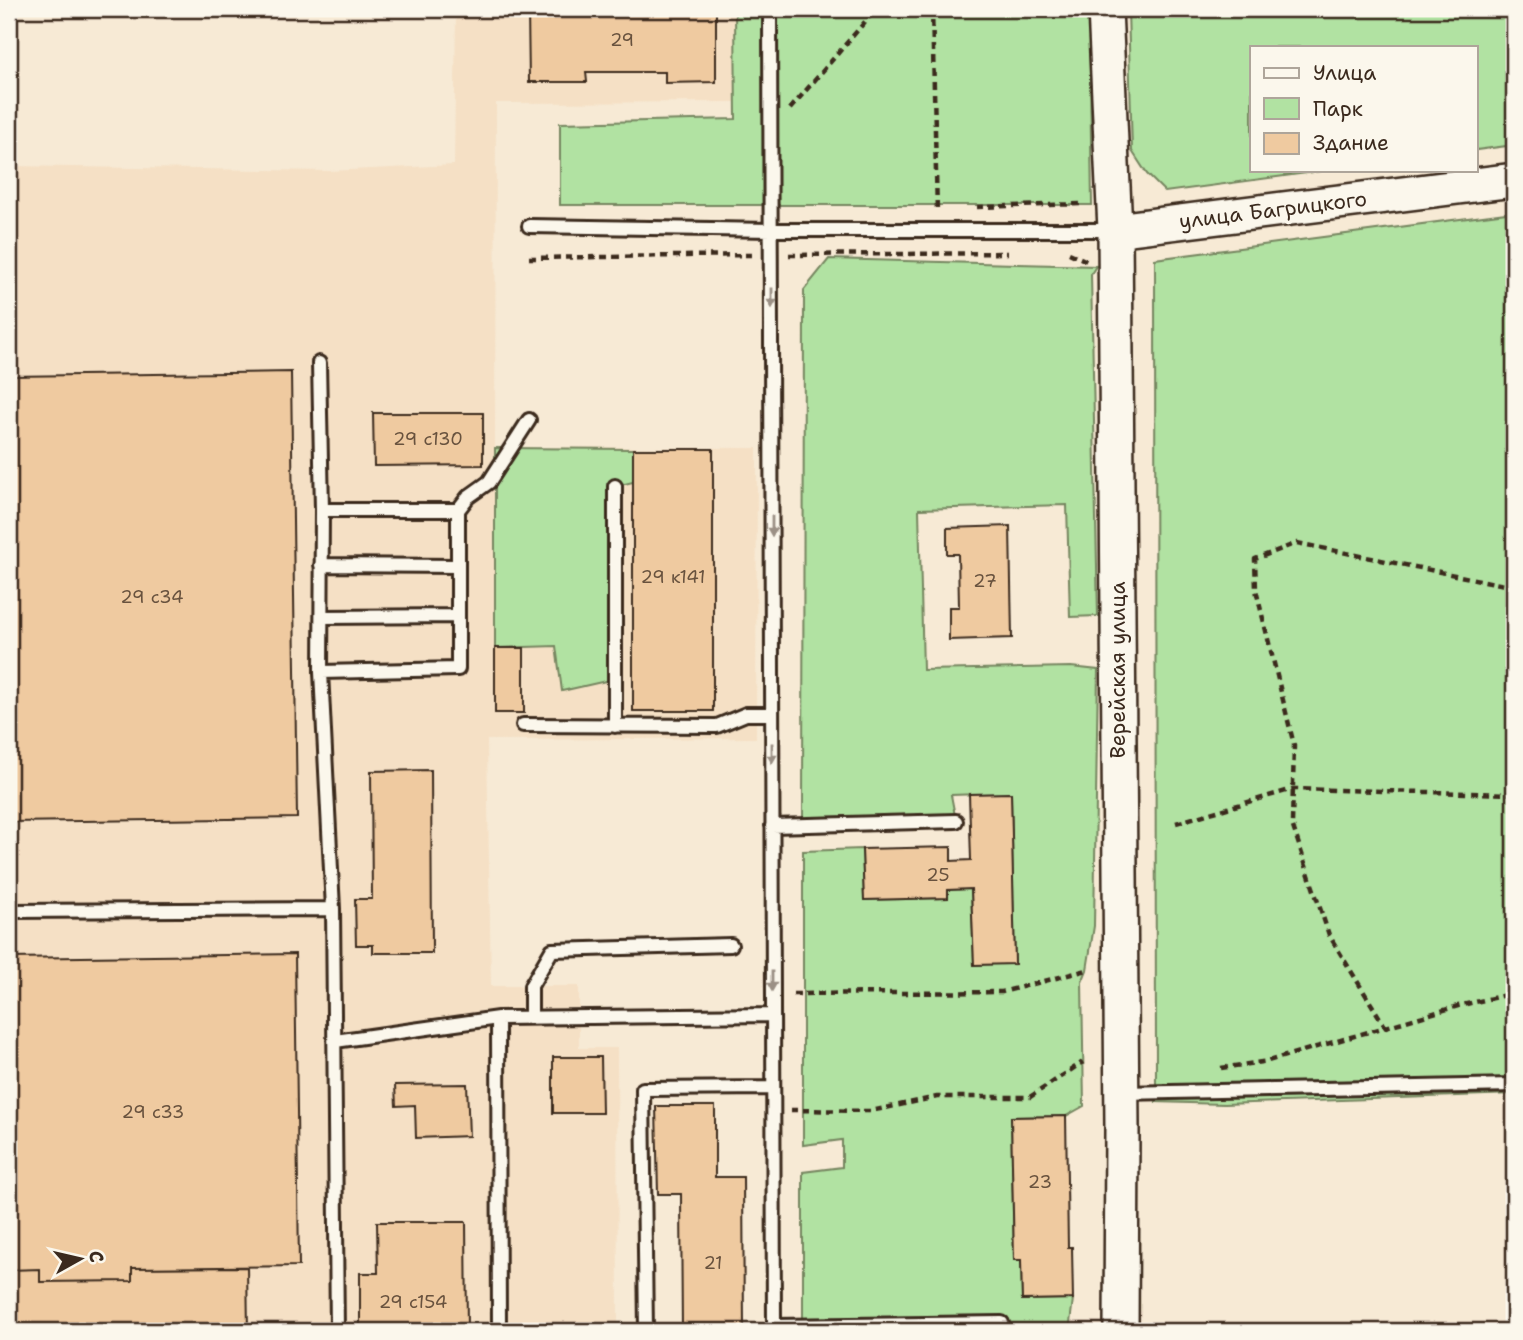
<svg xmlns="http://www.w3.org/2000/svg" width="1523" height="1340" font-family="'Shantell Sans',sans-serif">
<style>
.built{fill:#f5e0c5}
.green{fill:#b1e2a2;stroke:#768660;stroke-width:2}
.building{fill:#efcaa0;stroke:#3b2a1e;stroke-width:2}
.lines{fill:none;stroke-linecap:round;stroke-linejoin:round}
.lane-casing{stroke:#3b2a1e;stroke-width:18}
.secondary-casing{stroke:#3b2a1e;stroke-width:38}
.path{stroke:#3b2a1e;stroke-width:4.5;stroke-dasharray:7 5;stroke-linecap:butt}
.lane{stroke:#fbf7ec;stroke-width:12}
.secondary{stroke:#fbf7ec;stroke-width:33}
.oneway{fill:#9b9085}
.labels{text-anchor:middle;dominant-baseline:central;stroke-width:7;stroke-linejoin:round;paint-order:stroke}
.number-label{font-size:18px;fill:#68523e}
.street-label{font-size:21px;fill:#3b2a1e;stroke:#fbf7ec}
</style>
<rect width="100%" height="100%" fill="#f7ead5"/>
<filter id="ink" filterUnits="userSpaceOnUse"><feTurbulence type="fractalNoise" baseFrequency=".0143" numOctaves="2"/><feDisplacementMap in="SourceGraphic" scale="14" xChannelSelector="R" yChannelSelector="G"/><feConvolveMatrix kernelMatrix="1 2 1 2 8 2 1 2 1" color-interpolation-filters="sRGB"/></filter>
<g filter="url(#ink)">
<!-- built -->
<path class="built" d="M456 9H736L737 102 496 103 495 447 757 448 756 738 487 740 491 986H579V1048H617L618 1331H9V166L329 171 454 165Z"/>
<!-- green -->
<path class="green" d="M735 9H1089L1092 205H560V123L736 119Z
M1128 9H1514V145L1476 150V47H1252V170H1329L1165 192 1147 174 1132 151Z
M1514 212V1094L1224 1104 1156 1102 1155 259Z
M829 259 1096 266 1091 274 1098 616 1070 617 1067 505 919 509 923 670 1071 667 1098 670 1094 926 1087 970 1082 982 1084 1106 1066 1116 1011 1117 1014 1259 1021 1260 1022 1300 1073 1299 1069 1331H1005L1004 1330V1331H803V1172L842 1167V1140L803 1145V851L862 849 864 900 948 898V890L971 889 974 965 1015 963 1011 793 951 795 956 821 803 825 804 290Z
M495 448 633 449V482L616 486 615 679 562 691 556 646 495 648Z"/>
<!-- building -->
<path class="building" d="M528 9H716V82L665 83V72H586L587 82H529Z
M291 372 297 818 9 822V376Z
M373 413H483V465L374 466Z
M633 449H713V711H633Z
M1010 526 1012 638 949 640V607H959L958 554H947V528Z
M495 648H524V713H495Z
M431 770 432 953H373V945H356L355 899H372L371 771Z
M1011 793 1015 964 974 965 971 889 948 890V898L864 900 862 849 951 847V861L971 860 969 794Z
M295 954 299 1266 132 1268V1281L40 1282V1269L9 1270V958Z
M553 1057H601L602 1113H553Z
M467 1084 469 1136 416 1138 415 1105 396 1106 395 1085Z
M656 1106H715V1177H743L744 1331H682L681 1194H658Z
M1066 1116 1068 1247H1072L1073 1299 1022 1300 1021 1260H1014L1011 1117Z
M377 1222H466L467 1331H360V1273H378Z
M247 1267 248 1331H9V1270L40 1269V1282L132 1281V1268Z"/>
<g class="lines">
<!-- lane casing -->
<g class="lane-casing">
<path id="lane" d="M770 9C774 450 770 890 774 1331
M529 226 772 230H1113
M322 510H458
M321 565 457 566
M322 617 457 616
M321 672 458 669V510L468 497 489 482 529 420
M523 725 717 726 746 714H772
M615 726V486
M772 826 956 821
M333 909 337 1331
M9 911 333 909 321 672 322 510 319 363
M531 1017V986L552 950 731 945
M335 1041 498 1018
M1122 1093 1514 1085
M774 1326 1002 1323
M499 1331 498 1018 772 1015
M646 1331 643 1089 772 1088"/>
</g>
<!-- secondary casing -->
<g class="secondary-casing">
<path id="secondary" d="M1105 9 1115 230 1122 1129 1121 1331
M1115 230 1514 180"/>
</g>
<!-- path -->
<path class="path" d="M932 9 937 212
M790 109 876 9
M977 207 1083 204
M1069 253 1087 261
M789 255 1008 253
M529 258 753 255
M1176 823 1293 789 1514 794
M793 994 1002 992 1087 970
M1386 1028 1329 935 1292 824 1294 745 1256 590 1255 559 1297 543 1514 587
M1221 1068 1268 1061 1458 1006 1514 993
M791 1110 871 1111 937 1097H1030L1083 1062"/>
<!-- lane -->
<use href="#lane" class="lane"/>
<!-- secondary -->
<use href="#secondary" class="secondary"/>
</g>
<!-- one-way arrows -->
<defs><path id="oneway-solid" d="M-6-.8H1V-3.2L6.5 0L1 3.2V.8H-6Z" transform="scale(1.75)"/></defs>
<g class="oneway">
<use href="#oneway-solid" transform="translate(772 298) rotate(90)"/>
<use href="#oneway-solid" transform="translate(772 526) rotate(90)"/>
<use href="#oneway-solid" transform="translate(772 753) rotate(90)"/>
<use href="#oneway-solid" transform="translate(772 981) rotate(90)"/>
</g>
</g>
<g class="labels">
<!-- number labels -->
<g class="number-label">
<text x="622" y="40">29</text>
<text x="428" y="439">29 с130</text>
<text x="673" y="577">29 к141</text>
<text x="985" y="581">27</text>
<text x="152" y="597">29 с34</text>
<text x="938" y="875">25</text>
<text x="153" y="1112">29 с33</text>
<text x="1040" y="1182">23</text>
<text x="713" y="1263">21</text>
<text x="413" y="1302">29 с154</text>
</g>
<!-- street labels -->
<g class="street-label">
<text transform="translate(1273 210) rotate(-7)">улица Багрицкого</text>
<text transform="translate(1118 670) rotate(-90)">Верейская улица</text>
</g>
</g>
<!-- margin -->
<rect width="1523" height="1340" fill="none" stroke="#fbf7ec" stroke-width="35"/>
<rect x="18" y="18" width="1488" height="1305" fill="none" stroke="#3b2a1e" stroke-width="2.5" filter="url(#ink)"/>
<!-- legend -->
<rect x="1250" y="46" width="228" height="126" fill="#fbf7ec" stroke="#aea59a" stroke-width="2"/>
<rect x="1264" y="68" width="35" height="10" fill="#fbf7ec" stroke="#aea59a" stroke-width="2"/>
<text x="1313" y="80" font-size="21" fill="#3b2a1e">Улица</text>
<rect x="1264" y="98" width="35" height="21" fill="#b1e2a2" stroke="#aea59a" stroke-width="2"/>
<text x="1313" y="116" font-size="21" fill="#3b2a1e">Парк</text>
<rect x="1264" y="133" width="35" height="21" fill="#efcaa0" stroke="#aea59a" stroke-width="2"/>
<text x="1313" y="150" font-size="21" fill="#3b2a1e">Здание</text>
<!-- north arrow -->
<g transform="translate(80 1259) rotate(82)" stroke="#fbf7ec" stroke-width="5" paint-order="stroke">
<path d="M0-5L12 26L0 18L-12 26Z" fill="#3b2a1e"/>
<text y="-10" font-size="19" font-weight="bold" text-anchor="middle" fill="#3b2a1e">С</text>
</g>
</svg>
